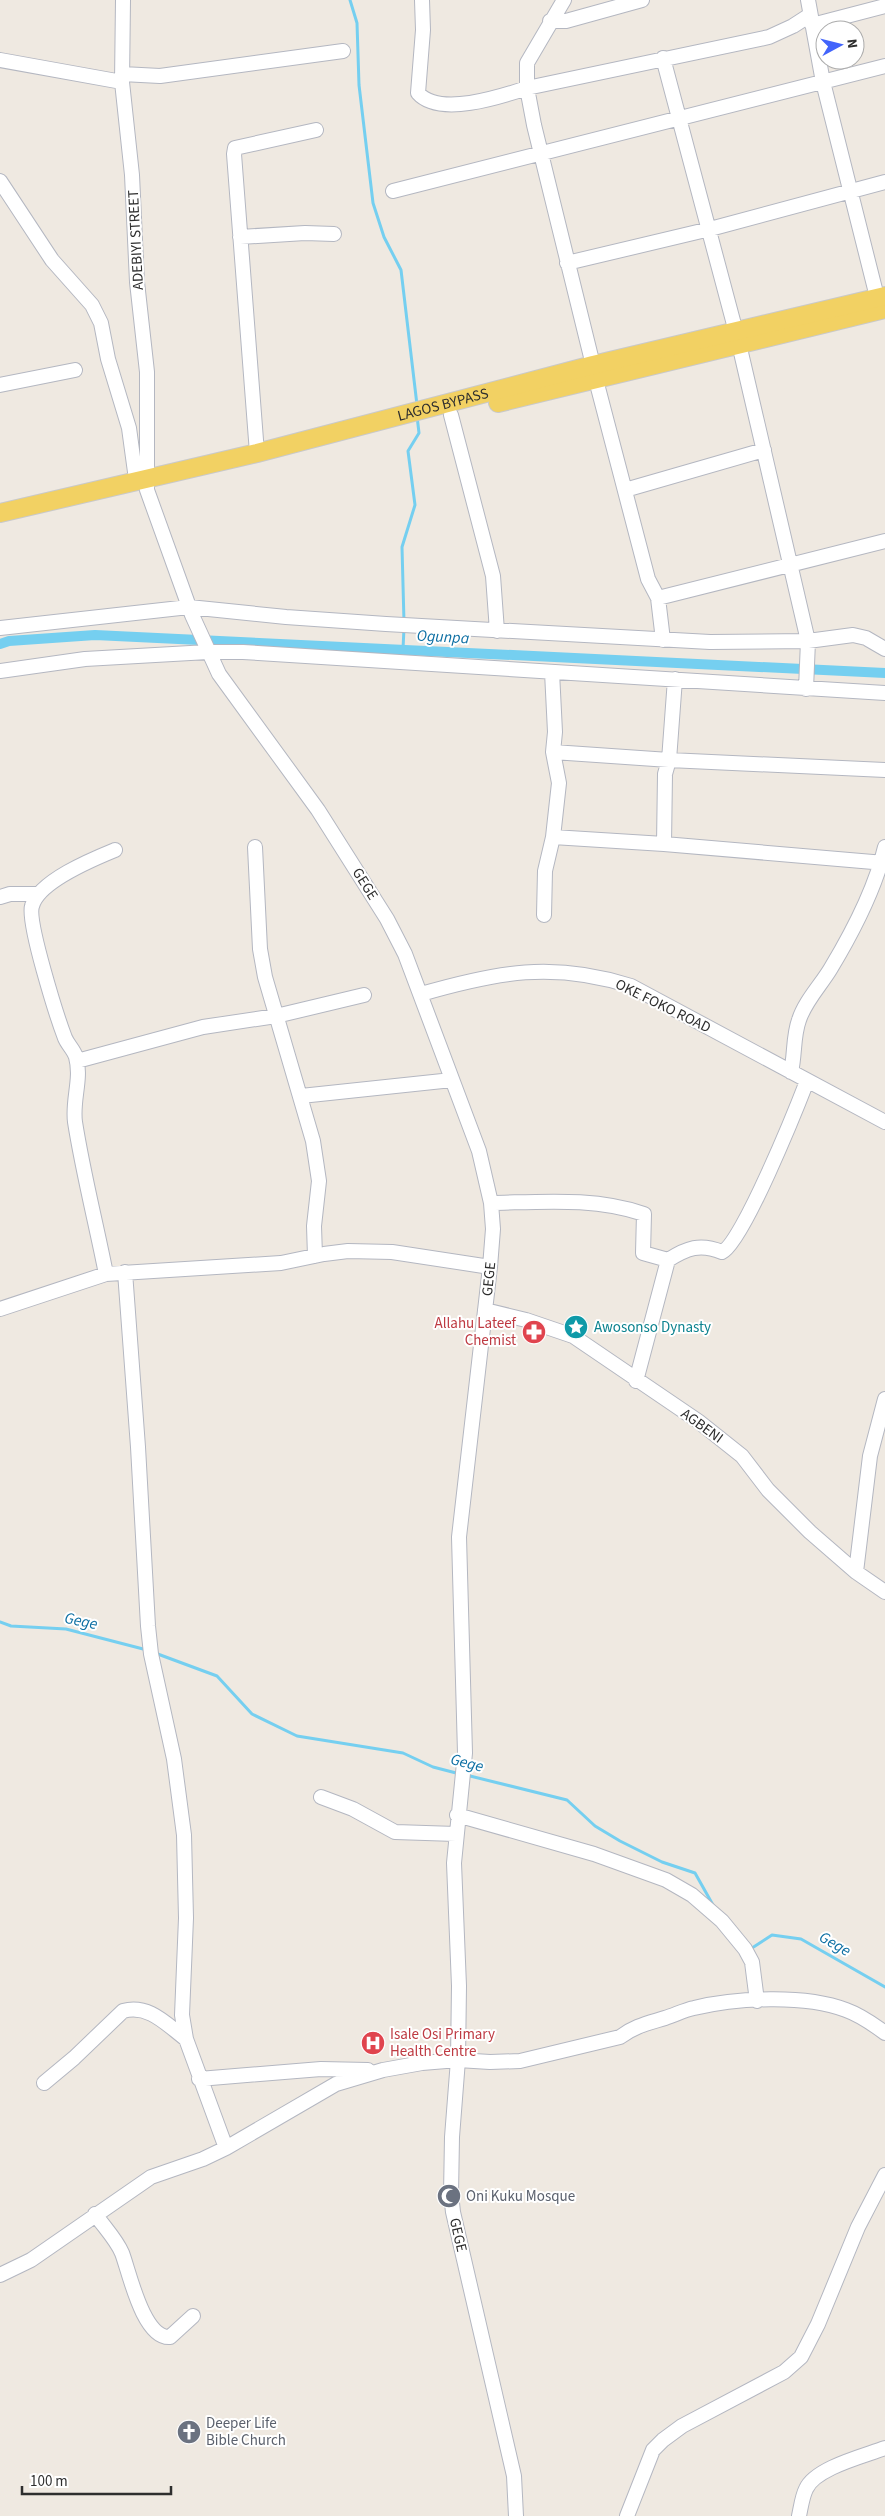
<svg xmlns="http://www.w3.org/2000/svg" width="885" height="2516" font-family="'Source Sans 3',sans-serif">
<style>
.lines{fill:none;stroke-linecap:round;stroke-linejoin:round}
.stream{stroke:#75cff0;stroke-width:3}
.canal{stroke:#75cff0;stroke-width:10}
.minor-casing{stroke:#b4b7c1;stroke-width:16}
.major-casing{stroke:#c9c9c9;stroke-width:20}
.minor{stroke:#fff;stroke-width:14}
.major{stroke:#f2d163;stroke-width:18}
.labels{text-anchor:middle;dominant-baseline:central;stroke-width:4;stroke-linejoin:round;paint-order:stroke}
.street-label{font-size:15px;fill:#2e2e2e;stroke:#fff}
.health-label{font-size:15px;fill:#be3a42;stroke:#fff;text-anchor:end}
.culture-label{font-size:15px;fill:#0d838f;stroke:#fff;text-anchor:start}
.worship-label{font-size:15px;fill:#5b616d;stroke:#fff;text-anchor:start}
.water-label{font-size:16px;font-style:italic;fill:#0d6fa3;stroke:#fff}
</style>
<rect width="100%" height="100%" fill="#efe9e1"/>
<g class="lines">
<!-- stream -->
<path class="stream" d="M350 0 357 23 359 85 373 203 384 237 401 270 417 405
M404 622 402 547 415 505 408 451 419 433 417 416
M403 649 404 628
M0 1622 11 1626 66 1629 147 1650
M155 1653 217 1676 252 1714 297 1736 403 1753 433 1767 460 1774
M466 1775 567 1800 595 1826 620 1841 662 1862 695 1873 713 1905
M750 1946 752 1948 772 1935 801 1939 885 1987"/>
<!-- canal -->
<path class="canal" d="M0 644 9 641 95 635 885 673"/>
<!-- minor casing -->
<g class="minor-casing">
<path id="minor" d="M123 0 122 82 132 175 137 282 147 372V490L192 615 219 674 318 810 387 919 405 954 479 1151 491 1203 493 1229 490 1267 459 1537 465 1753 454 1863 459 1986 458 2060 452 2137 451 2194 453 2212 514 2476 516 2516
M422 0 423 30 418 93C439 117 500 97 527 88L769 37 793 26 810 15
M564 0 527 63V88L534 125 593 365
M808 0 823 82 877 297
M550 21H566L642 0
M812 25 885 6
M663 58 736 332
M0 60 122 82
M122 74 160 76 343 51
M0 181 52 260 92 305 101 323 108 359 129 428 135 472 139 476H146
M393 191 885 66
M240 237 305 233 334 234
M567 263 710 229 885 182
M739 344 808 641 806 689
M596 380 648 579 658 598 885 541
M0 385 75 370
M451 415 493 576 497 631
M257 453 234 154 235 148 316 130
M625 490 764 450
M658 598 663 640
M0 628 189 607 286 617 386 624 710 642 808 641 853 635 866 638 885 649
M0 671 85 659 208 652H243L885 693
M553 752 669 760 885 770
M553 837 664 844 885 863
M664 844 665 774 669 760 675 679
M255 847 260 949 265 977 313 1141 319 1181 314 1226 315 1256
M0 897 10 894H38
M544 915 545 871 553 837 559 783 553 752 555 732 552 672
M421 994C497 972 553 961 631 986L885 1122
M77 1061 203 1027 276 1016 364 995
M791 1072C795 1055 793 1036 799 1020 805 1001 821 985 831 968 852 933 876 886 885 847
M301 1096 452 1080
M491 1203C542 1202 595 1197 644 1214L643 1253 668 1260C687 1248 700 1243 722 1252 742 1244 797 1107 807 1081
M125 1272 138 1447 148 1626 151 1654 174 1759 184 1835 186 1918 182 2015 186 2039 226 2148
M106 1274C96 1223 83 1173 75 1122 72 1100 82 1079 76 1057 74 1050 68 1045 65 1038 57 1017 27 922 32 906 39 881 93 859 115 850
M0 1309 106 1274 281 1263 324 1254 348 1251 392 1252 490 1267
M485 1310 526 1320 573 1336 698 1421 742 1456 768 1490 810 1532 856 1572 885 1592
M636 1381 668 1260
M856 1572 870 1456 885 1399
M321 1797 353 1809 395 1832 456 1834
M457 1815 594 1854 666 1880 692 1895 722 1921 745 1949 752 1962 757 2001
M199 2079 321 2069 368 2070
M44 2083 74 2058 123 2011C149 2004 166 2024 186 2039
M95 2214C104 2227 116 2239 122 2253 129 2271 143 2339 170 2337L193 2316
M0 2275 31 2260 151 2177 203 2159 226 2148 336 2084 383 2070 422 2063 458 2060 490 2062 520 2061 620 2037C634 2026 649 2023 665 2018 675 2015 684 2010 694 2008 737 1998 804 1994 846 2010 860 2015 873 2024 885 2033
M627 2516 653 2450 663 2440 682 2426 784 2372 801 2357 818 2324 858 2227 885 2175
M799 2516C801 2507 802 2497 806 2489 815 2468 864 2456 885 2448"/>
</g>
<!-- major casing -->
<g class="major-casing">
<g id="major">
<path d="M498 403 885 309"/>
<path id="s1" d="M0 513 257 453 593 365 885 296"/>
</g>
</g>
<!-- minor -->
<use href="#minor" class="minor"/>
<!-- major -->
<use href="#major" class="major"/>
</g>
<!-- icons -->
<defs>
<g id="sight-disc" transform="scale(1.25)"><circle r="9.5" fill="#0f9aa8" stroke="#fff"/><path d="M0-6L1.8-2.2L6-1.7L2.9 1.2L3.7 5.4L0 3.3L-3.7 5.4L-2.9 1.2L-6-1.7L-1.8-2.2Z" fill="#fff"/></g>
<g id="pharmacy-disc" transform="scale(1.25)"><circle r="9.5" fill="#e0444e" stroke="#fff"/><path d="M-2-6h4v4h4v4h-4v4h-4v-4h-4v-4h4Z" fill="#fff"/></g>
<g id="hospital-disc" transform="scale(1.25)"><circle r="9.5" fill="#e0444e" stroke="#fff"/><path d="M-5-5h3v3.5h4V-5h3V5h-3V1.5h-4V5h-3Z" fill="#fff"/></g>
<g id="mosque-disc" transform="scale(1.25)"><circle r="9.5" fill="#6b7280" stroke="#fff"/><path d="M3.5-4.9A6 6 0 1 0 3.5 4.9A5 5 0 1 1 3.5-4.9Z" fill="#fff"/></g>
<g id="church-disc" transform="scale(1.25)"><circle r="9.5" fill="#6b7280" stroke="#fff"/><path d="M-1.2-6h2.4v3.5h3.3v2.4h-3.3V6h-2.4V-.1h-3.3v-2.4h3.3Z" fill="#fff"/></g>
</defs>
<g fill-rule="evenodd">
<use href="#sight-disc" x="576" y="1327"/>
<use href="#pharmacy-disc" x="534" y="1332"/>
<use href="#hospital-disc" x="373" y="2043"/>
<use href="#mosque-disc" x="449" y="2196"/>
<use href="#church-disc" x="189" y="2432"/>
</g>
<g class="labels">
<!-- street labels -->
<g class="street-label">
<text transform="translate(136 240) rotate(-93)">ADEBIYI STREET</text>
<text stroke="none"><textPath href="#s1" startOffset="456">LAGOS BYPASS</textPath></text>
<text transform="translate(365 884) rotate(58)">GEGE</text>
<text transform="translate(663 1006) rotate(26)">OKE FOKO ROAD</text>
<text transform="translate(489 1279) rotate(-84)">GEGE</text>
<text transform="translate(702 1426) rotate(36)">AGBENI</text>
<text transform="translate(458 2235) rotate(77)">GEGE</text>
</g>
<!-- health labels -->
<g class="health-label">
<text x="516" y="1323">Allahu Lateef<tspan x="516" dy="17">Chemist</tspan></text>
<text x="390" y="2034" text-anchor="start">Isale Osi Primary<tspan x="390" dy="17">Health Centre</tspan></text>
</g>
<!-- culture labels -->
<g class="culture-label">
<text x="594" y="1327">Awosonso Dynasty</text>
</g>
<!-- worship labels -->
<g class="worship-label">
<text x="466" y="2196">Oni Kuku Mosque</text>
<text x="206" y="2423">Deeper Life<tspan x="206" dy="17">Bible Church</tspan></text>
</g>
<!-- water labels -->
<g class="water-label">
<text transform="translate(443 637) rotate(3)">Ogunpa</text>
<text transform="translate(81 1621) rotate(12)">Gege</text>
<text transform="translate(467 1763) rotate(14)">Gege</text>
<text transform="translate(835 1944) rotate(30)">Gege</text>
</g>
</g>
<!-- north arrow -->
<g transform="translate(840 45) rotate(83)"><circle r="24" fill="#ffffff" stroke="#ababab"/>
<path d="M0-4L9 19L0 12L-9 19Z" fill="#4264fb"/>
<text y="-8" font-size="14" font-weight="bold" text-anchor="middle" fill="#2e2e2e">N</text>
</g>
<!-- scale -->
<path d="M22 2486v8h149v-8" fill="none" stroke="#2e2e2e" stroke-width="2.5"/>
<text x="30" y="2486" font-size="15" fill="#2e2e2e" stroke="#ffffff" stroke-width="4" paint-order="stroke">100 m</text>
</svg>
